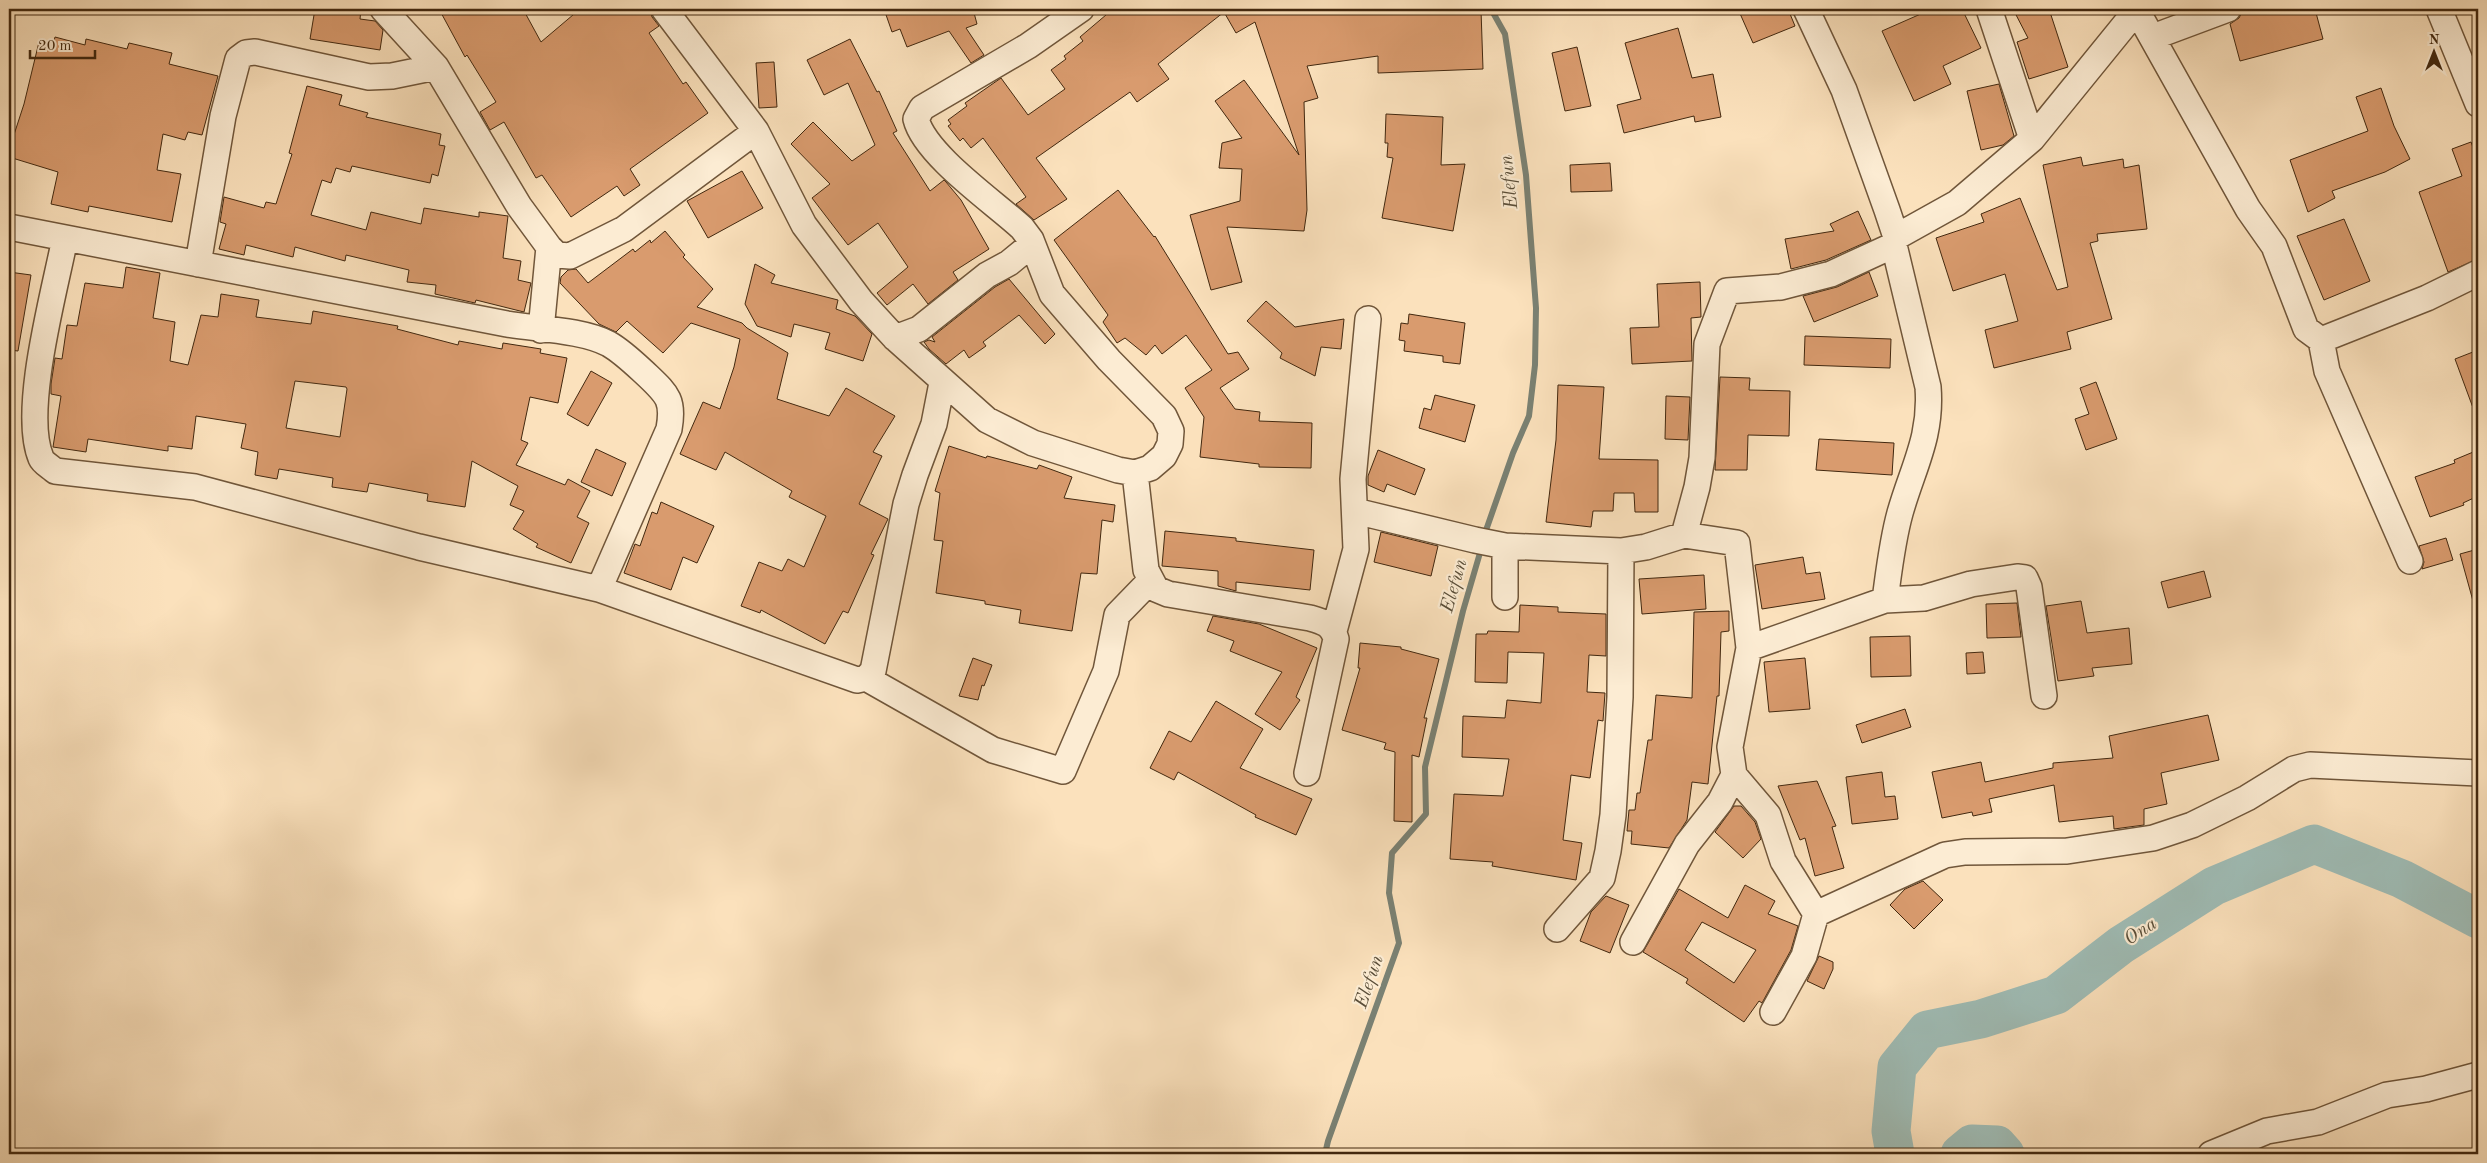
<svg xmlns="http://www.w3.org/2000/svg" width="2487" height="1163" font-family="'Old Standard TT',serif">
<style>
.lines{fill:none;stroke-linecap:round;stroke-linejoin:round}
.stream{stroke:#7a8173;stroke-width:6}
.river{stroke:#9fbcb5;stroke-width:39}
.building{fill:#d99b6e;stroke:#42280f;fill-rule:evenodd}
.minor-casing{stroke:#70563a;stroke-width:28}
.minor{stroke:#fcecd3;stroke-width:25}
.labels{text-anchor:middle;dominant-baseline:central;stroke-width:4.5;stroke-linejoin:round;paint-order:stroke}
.water-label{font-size:19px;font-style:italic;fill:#594d38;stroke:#fcecd3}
</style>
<rect width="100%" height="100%" fill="#fbe1bc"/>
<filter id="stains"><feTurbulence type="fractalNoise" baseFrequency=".004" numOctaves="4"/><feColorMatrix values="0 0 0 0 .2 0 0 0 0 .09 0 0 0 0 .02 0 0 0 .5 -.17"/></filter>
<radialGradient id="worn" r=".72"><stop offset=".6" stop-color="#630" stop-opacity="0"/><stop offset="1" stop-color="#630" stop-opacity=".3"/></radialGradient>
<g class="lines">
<!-- stream -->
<path class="stream" d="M1484 536 1513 453 1529 416 1535 365 1536 308 1526 175 1505 34 1491 9
M1325 1154 1328 1141 1399 943 1389 893 1392 853 1426 814 1425 767 1463 611 1482 546"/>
<!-- river -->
<path class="river" d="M1895 1154 1891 1131 1897 1067 1927 1030 1981 1019 2056 995 2121 945 2214 886 2314 844 2402 879 2478 919
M1960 1154 1972 1144 1997 1145 2005 1154"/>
</g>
<!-- building -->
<path class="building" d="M315 9H361L360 19 375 21 383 30 380 50 310 39Z
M439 9H523L541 42 580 9H650L652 17 659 26 649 33 683 84 686 82 708 113 630 169 640 185 624 196 617 186 571 217 542 175 536 178 504 122 490 130 480 112 496 102 467 55 465 57Z
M884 9H973L977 24 966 28 984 55 971 63 949 31 907 47 900 29 892 32Z
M1113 9 1481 10 1483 69 1378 73V56L1307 66 1318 98 1304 102 1307 210 1304 231 1227 227 1242 282 1211 290 1190 215 1240 201 1242 169 1219 168 1222 143 1242 138 1215 101 1244 80 1299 155 1255 22 1236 33 1224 12 1158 64 1169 79 1137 102 1130 92 1036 158 1067 199 1034 220 1016 204 1026 197 983 138 971 148 963 138 960 141 948 126 951 124 948 120 967 106 965 103 1001 78 1028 115 1065 89 1051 70 1066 59 1064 56 1083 41 1080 37Z
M1738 9H1788L1795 26 1753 43Z
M1932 9H1962L1981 48 1943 66 1951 84 1914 101 1882 31Z
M2013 9H2049L2068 67 2029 79 2017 42 2028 38Z
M2262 9H2315L2323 39 2240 61 2230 24 2239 18 2241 14Z
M1678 28 1692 78 1713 74 1721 117 1695 122 1694 116 1624 133 1617 105 1641 99 1625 43Z
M55 37 85 45 86 39 127 49 129 43 172 53 169 64 218 76 202 135 188 132 185 140 163 134 157 170 181 174 172 222 89 206 88 212 51 204 58 172 9 157V150L24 104 39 42 53 45Z
M850 39 877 92 879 91 897 131 893 133 930 191 944 180 946 182 961 200 989 249 953 272 958 280 928 304 913 284 887 305 877 293 908 267 878 223 848 245 812 198 830 184 791 144 813 122 852 161 875 145 848 83 824 95 807 60Z
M1577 47 1591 106 1565 111 1552 53Z
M774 62 777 107 759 108 756 63Z
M1999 84 2014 136 2003 145 1981 150 1967 91Z
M307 86 342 95 339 105 368 113 366 117 441 134 439 145 445 146 438 176 432 174 430 183 352 166 350 172 336 168 331 183 322 180 311 215 366 230 371 212 421 224 424 208 479 217V212L508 216 503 258 521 261 518 280 531 283 524 312 476 300 475 303 435 294 436 285 407 282 409 270 346 255 345 261 295 247 293 257 246 245 244 255 219 249 226 224 220 222 224 197 264 208 266 202 276 204 292 154 289 153Z
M2381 88 2394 126 2410 159 2385 172 2332 191 2335 198 2308 212 2290 160 2368 131 2356 97Z
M1386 114 1443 117 1441 165 1465 164 1453 231 1382 218 1393 158 1387 157 1388 143H1385Z
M2471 142 2478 161V214L2473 215 2478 230V259L2448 272 2419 192 2462 176 2452 149Z
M2081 157 2083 166 2123 159 2124 168 2139 165 2147 229 2097 234 2098 241 2090 243 2112 319 2067 332 2071 349 1994 368 1985 330 2018 321 2005 274 1953 291 1936 238 1984 222 1981 214 2020 198 2057 290 2068 287 2043 165Z
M1610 163 1612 191 1571 192 1570 165Z
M742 171 763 208 708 238 687 201Z
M1118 190 1154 237 1155 236 1228 354 1238 352 1249 369 1220 388 1235 409 1260 412 1259 421 1312 423 1311 468 1259 467V464L1200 457 1204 417 1185 388 1212 370 1186 335 1162 354 1155 345 1146 355 1125 338 1117 343 1103 322 1108 315 1054 240Z
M1858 211 1871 240 1826 260 1791 269 1785 239 1834 231 1830 224Z
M2344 219 2370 281 2324 300 2297 236Z
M665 231 685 255 683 257 713 289 697 307 742 323 747 328 788 353 777 399 829 416 846 388 895 416 873 452 882 456 859 504 888 519 871 554 874 555 848 613 843 611 825 644 761 610 760 613 741 606 759 562 782 571 788 559 804 567 826 516 789 497 792 491 725 452 716 470 680 454 703 402 720 409 734 367 740 339 691 323 663 353 627 321 616 332 599 324 560 283 561 277 568 270 576 269 588 283 633 249 635 252 650 240 651 243Z
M755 264 775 275 771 283 838 300 836 309 855 316 872 334 863 361 825 349 830 333 794 324 791 337 757 326 745 304Z
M126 267 160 273 153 318 175 322 170 361 188 365 201 315 218 317 221 294 259 300 256 317 311 324 313 311 398 326 397 329 458 345 459 341 502 349 503 343 541 349 540 353 567 358 558 403 530 397 521 440 528 443 516 465 565 485 568 479 590 491 577 517 589 523 571 563 536 547 538 544 513 529 524 511 510 505 518 486 472 461 465 507 427 501 428 494 369 483 367 492 332 487 333 478 279 469 277 479 255 475 258 452 241 448 246 424 196 416 192 449 168 446V451L88 439 86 452 53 447 61 396 51 394V384L55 358 62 359 67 325 77 326 85 283 123 288ZM295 381 346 387 347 389 340 437 286 428Z
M9 272 31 275 18 351 9 350Z
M1869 272 1878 296 1814 322 1803 296 1837 287Z
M1009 279 1055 334 1045 344 1019 315 983 342 986 346 969 358 964 350 946 364 929 349 924 342 929 340 935 342 932 337 995 287Z
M1700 282 1701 317 1691 318 1692 361 1632 364 1630 328 1659 327 1657 284Z
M1266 301 1295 327 1344 319 1341 349 1321 347 1315 376 1280 358 1282 353 1247 321Z
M1409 314 1465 323 1460 364 1443 362V356L1404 351 1405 341 1399 340 1401 323 1408 324Z
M1805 336 1891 339 1890 368 1804 365Z
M2478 350V415L2476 416 2455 359Z
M591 371 612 383 588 426 567 414Z
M1720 377 1750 378 1749 390 1790 391 1789 436 1748 435 1747 470H1715Z
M2096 382 2117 439 2086 450 2075 419 2089 414 2080 388Z
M1558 385 1604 387 1599 459 1658 460V512H1635L1634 493H1614L1613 511H1593L1591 527 1546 522 1556 440Z
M1435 395 1475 405 1465 442 1419 428 1424 408 1431 410Z
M1666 396 1690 397 1688 440 1665 439Z
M1819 439 1894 443 1892 475 1816 470Z
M949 446 986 458 987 456 1037 469 1039 465 1072 477 1064 498 1115 505 1113 522 1102 520 1097 574 1081 573 1072 631 1019 623 1021 610 985 604V601L936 593 943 541 934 540 940 493 935 491Z
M596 449 626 463 612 496 581 482Z
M1378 450 1425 469 1415 495 1387 484 1384 492 1368 485V476Z
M2478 450V496L2463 503 2464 505 2430 517 2415 477 2455 463 2454 460Z
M661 502 714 526 697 563 683 557 671 590 624 573 635 544 640 546 652 512 657 514Z
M1165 531 1236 538V541L1314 550 1310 590 1236 582V591L1218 586V571L1162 566Z
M1381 532 1438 546 1431 576 1374 562Z
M2446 538 2453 560 2422 569 2424 562 2419 546Z
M2478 549V600L2473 601 2460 554Z
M1803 557 1806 574 1820 572 1825 599 1762 609 1755 565Z
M2204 571 2211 597 2168 608 2161 582Z
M1704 575 1706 609 1642 614 1639 579Z
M2081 601 2087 633 2129 628 2132 664 2092 668 2094 676 2058 681 2046 606Z
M2017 603 2021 637 1987 638 1986 604Z
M1520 605 1558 607V612L1606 614V656L1589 655 1587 692 1605 693 1603 721 1598 720 1590 778 1571 775 1563 840 1582 843 1576 880 1492 866 1493 862 1450 859 1454 794 1503 796 1509 759 1462 757 1463 716 1505 718 1507 700 1541 703 1544 653 1508 652 1507 683 1475 682 1476 634H1487L1488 631 1519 632Z
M1729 611V631L1721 632 1719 696H1717L1708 784 1692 782 1687 820 1669 848 1631 844 1632 831H1627L1629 810H1635L1637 793H1640L1648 740H1652L1656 695 1692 698 1694 612Z
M1213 616 1259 624 1317 648 1296 697 1300 700 1280 730 1255 714 1282 672 1230 651 1234 641 1207 631Z
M1910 636 1911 676 1871 677 1870 637Z
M1360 643 1401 647V649L1439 659 1424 718H1427L1419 757 1412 755V822L1394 821 1395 752 1384 749 1386 743 1342 730 1360 668H1358Z
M1983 652 1985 673 1967 674 1966 653Z
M973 658 992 665 984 686 982 685 978 700 959 696Z
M1805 658 1810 709 1769 712 1764 662Z
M1216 701 1263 729 1240 768 1312 799 1296 835 1255 817 1256 815 1178 772 1174 780 1150 768 1169 731 1191 742Z
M1905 709 1911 727 1862 743 1856 725Z
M2208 715 2219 760 2161 773 2167 804 2144 809V825L2114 829 2113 816 2059 822 2054 785 1989 799 1992 812 1973 816 1972 812 1942 818 1932 772 1981 762 1985 782 2053 768V763L2113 758 2109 736Z
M1882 772 1885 797 1895 796 1898 819 1852 824 1846 777Z
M1817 781 1836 826 1832 827 1844 868 1815 876 1805 838 1800 840 1778 786Z
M1734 806H1741L1755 822 1761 839 1743 858 1715 832Z
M1923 881 1943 900 1914 929 1890 905 1905 889Z
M1745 885 1775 901 1768 914 1798 926 1791 950 1762 1003 1759 1001 1744 1022 1686 983 1688 979 1643 952 1679 889 1728 918ZM1702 922 1756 950 1734 983 1685 950Z
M1606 896 1629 905 1610 953 1580 941 1591 912Z
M1819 956 1833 962V969L1824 989 1807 981Z"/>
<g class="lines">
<!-- minor casing -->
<g class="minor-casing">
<path id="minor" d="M383 9 436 67 519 206 549 247 557 255 570 256 624 229 756 131
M664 9 756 131 804 225 861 301 895 338 987 420 1033 443 1118 470 1135 473 1150 468 1164 456 1170 444 1171 431 1164 416 1109 360 1052 294 1031 240 1022 228C994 202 925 155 916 119L922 108 1028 46 1081 9
M1806 9 1844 90 1887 210 1896 237 1894 245 1928 387C1932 437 1913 467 1900 513 1892 542 1889 571 1885 600
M1989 9 2032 139
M2136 9 2248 209 2274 246 2306 329 2321 340 2427 298 2478 273
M2439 9 2478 104
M2153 37 2228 9
M9 227 507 324C537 329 583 330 609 344 623 352 636 365 648 376 668 395 674 401 669 429L599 589
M1896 237 1957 203 2032 139 2136 11
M65 238C55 290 21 411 41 458 43 463 51 467 55 471L195 487 419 547 599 589 857 680 866 678 873 671 906 504 915 475 934 424 942 383
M198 264 223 116 238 59 246 53 255 52 369 77 392 76 436 67
M541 330 549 247
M895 338 919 329 987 275 1009 263 1026 249 1031 240
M2321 340 2327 371 2410 561
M1135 473 1146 570 1156 589 1168 594 1310 618C1324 622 1332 624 1336 639L1307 773
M1355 511 1475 540 1505 546
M1684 535 1697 487 1702 458 1707 344 1727 291 1781 287 1831 274 1894 245
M1505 597V546L1621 551 1646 547 1684 535 1737 543 1749 648 1730 747 1734 775 1768 815 1783 861 1816 914 1945 855 1965 852 2067 851 2153 838 2192 825 2247 798 2294 769 2310 765 2478 773
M1334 631 1356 549 1353 479 1368 319
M1749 648 1885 600 1924 598 1971 584 2017 577 2025 578 2029 587 2044 696
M866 678 993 750 1063 771 1106 671 1117 615 1150 581
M1557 929 1602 878 1608 851 1613 815 1620 697 1621 551
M1633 942 1687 844 1720 802 1734 775
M1773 1012 1804 956 1816 914
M2211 1154 2267 1131 2318 1122 2387 1095 2426 1089 2478 1075"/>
</g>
<!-- minor -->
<use href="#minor" class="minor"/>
</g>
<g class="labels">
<!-- water labels -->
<g class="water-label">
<text transform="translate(1510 182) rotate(-96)">Elefun</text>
<text transform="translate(1455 586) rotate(-74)">Elefun</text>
<text transform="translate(2141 932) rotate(-33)">Ona</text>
<text transform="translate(1370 982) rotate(-71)">Elefun</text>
</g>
</g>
<!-- margin -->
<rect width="2487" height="1163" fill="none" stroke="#fbe1bc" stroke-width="30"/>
<rect x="10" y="10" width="2467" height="1143" fill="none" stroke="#42280f" stroke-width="2.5"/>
<rect x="15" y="15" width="2457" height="1133" fill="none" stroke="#42280f"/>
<!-- north arrow -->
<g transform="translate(2434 52)" stroke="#fcecd3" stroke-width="4" paint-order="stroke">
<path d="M0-4L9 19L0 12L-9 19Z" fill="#42280f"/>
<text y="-8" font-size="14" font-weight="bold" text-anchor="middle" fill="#42280f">N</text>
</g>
<!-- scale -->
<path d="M30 50v8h65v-8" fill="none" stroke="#42280f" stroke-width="2.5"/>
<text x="38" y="50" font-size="15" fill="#42280f" stroke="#fcecd3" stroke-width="4" paint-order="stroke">20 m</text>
<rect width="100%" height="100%" filter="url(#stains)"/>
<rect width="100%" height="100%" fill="url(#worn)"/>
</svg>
